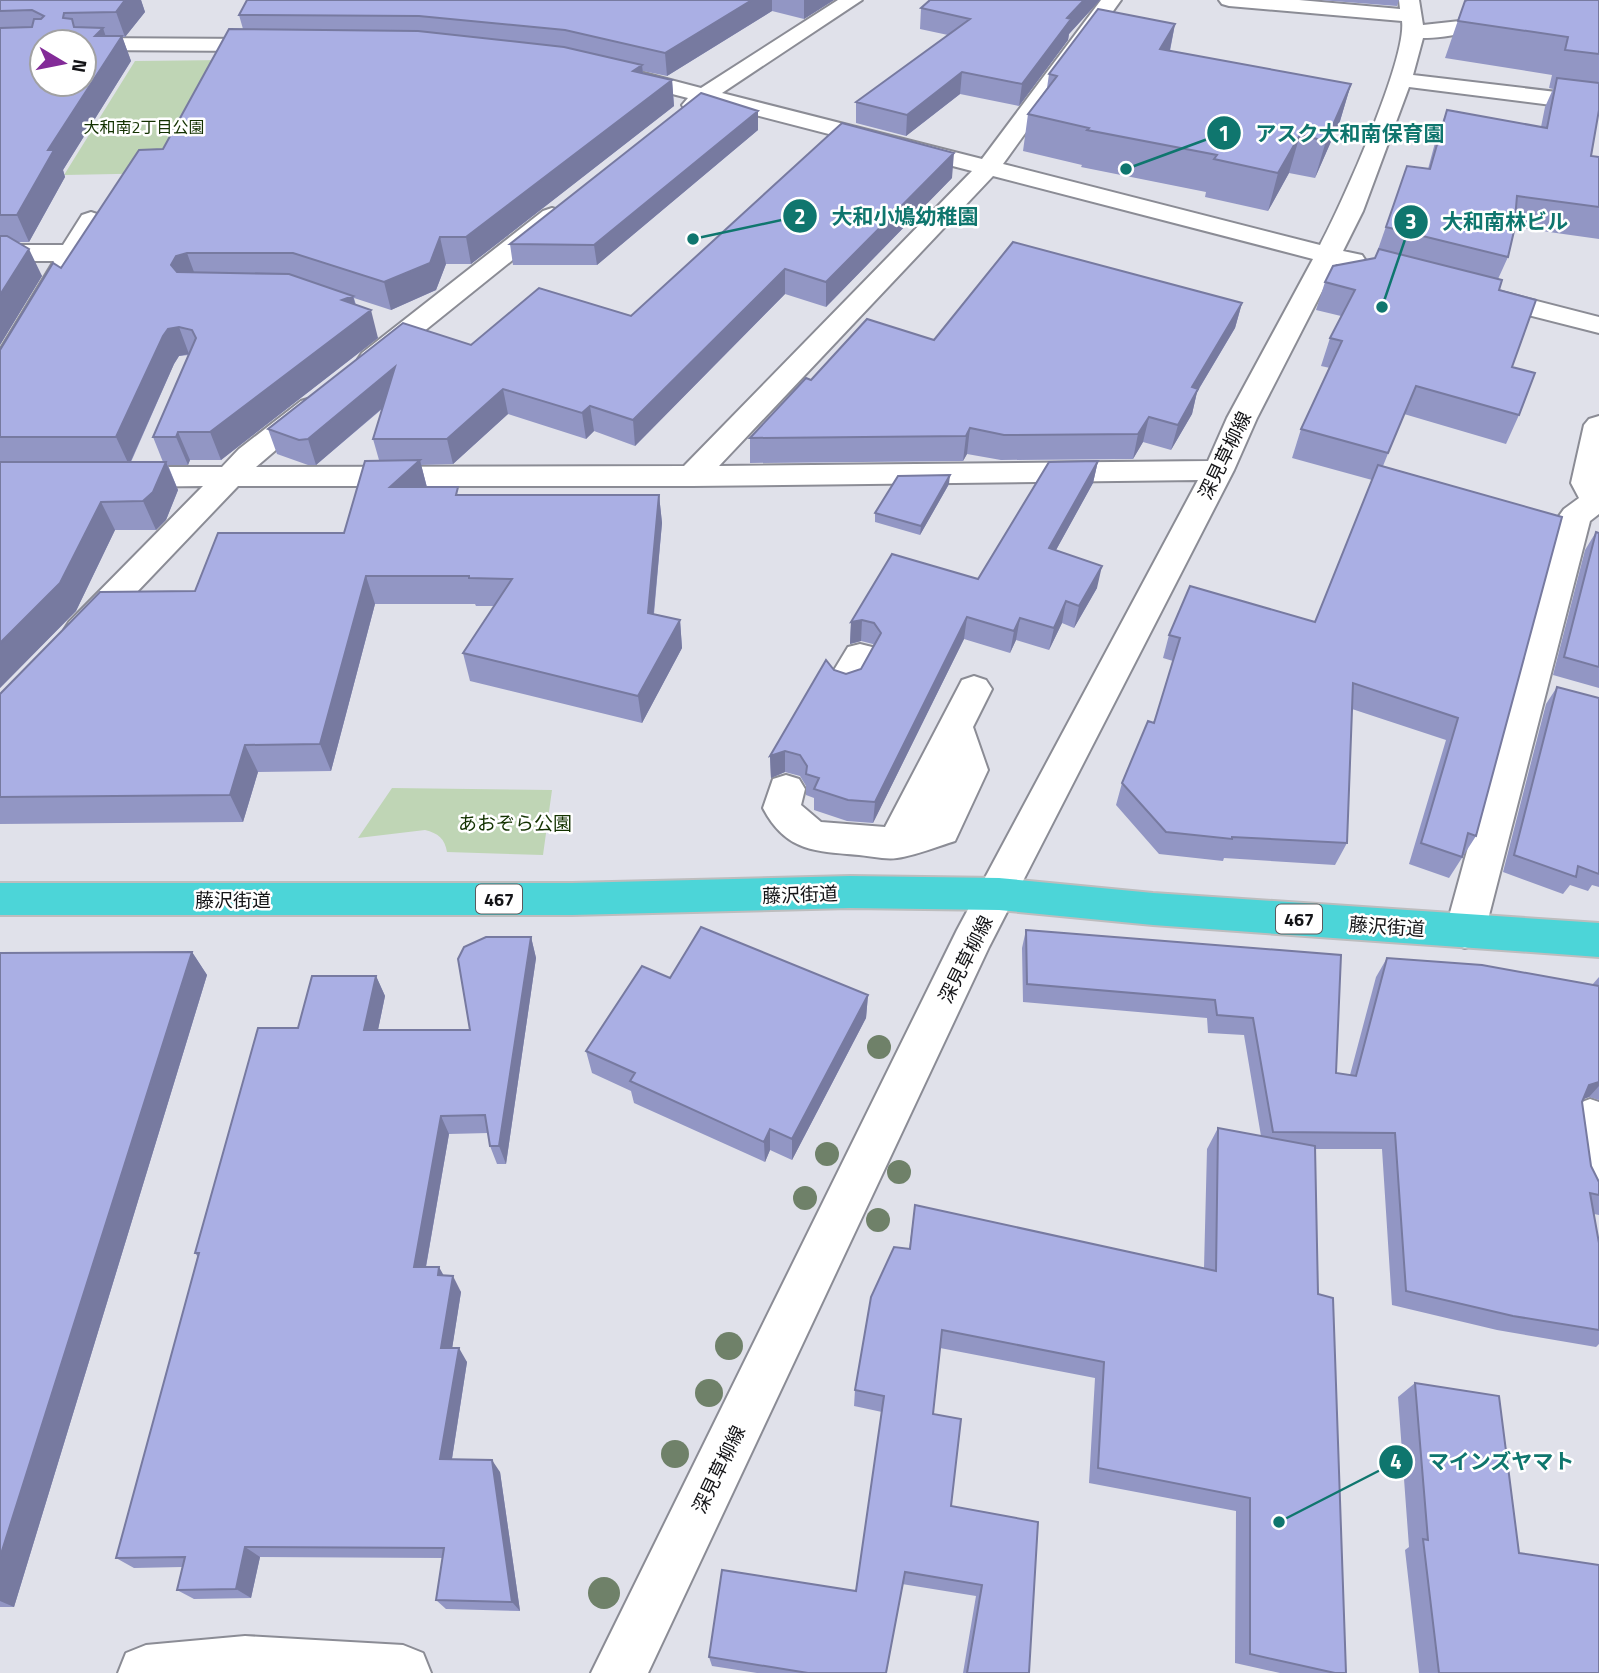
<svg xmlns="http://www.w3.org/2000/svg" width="1599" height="1673" font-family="'Titillium Web','Noto Sans JP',sans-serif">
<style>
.green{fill:#bfd5b5}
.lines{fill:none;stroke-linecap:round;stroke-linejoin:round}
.minor-casing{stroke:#8b8c95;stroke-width:4}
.highway-casing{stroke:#bdbdbe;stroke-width:4}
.minor{fill:#fff;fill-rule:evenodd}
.highway{fill:#4cd5d8;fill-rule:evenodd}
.tree{fill:#6f8169}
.wall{fill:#9296c4;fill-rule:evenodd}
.shaded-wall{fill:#777aa0}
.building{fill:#aaafe4;stroke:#777aa0;stroke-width:2;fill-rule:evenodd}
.labels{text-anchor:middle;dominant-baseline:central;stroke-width:5;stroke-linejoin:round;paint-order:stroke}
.far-park-label{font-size:16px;fill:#133200;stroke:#fff}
.shield{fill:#fff;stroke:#5a5a5d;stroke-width:2}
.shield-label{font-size:18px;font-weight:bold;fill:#141417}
.street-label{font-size:19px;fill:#141417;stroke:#fff}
.park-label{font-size:19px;fill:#133200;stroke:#fff}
.leader{fill:none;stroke:#0f766e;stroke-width:2.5}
.callout-dot{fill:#0f766e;stroke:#fff;stroke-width:2.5}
.mark-label{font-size:21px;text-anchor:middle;font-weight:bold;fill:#fff}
.callout-label{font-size:21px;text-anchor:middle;font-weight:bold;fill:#0f766e;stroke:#fff;stroke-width:5;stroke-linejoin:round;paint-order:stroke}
</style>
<rect width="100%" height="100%" fill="#e0e1ea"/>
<!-- green -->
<path class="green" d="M228 60 168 173 64 175 135 61Z
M392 788 552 790 543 855 447 852C445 839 438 833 425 830L358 838Z"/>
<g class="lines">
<!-- minor casing -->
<g class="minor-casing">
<path id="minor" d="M838 0H862L722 93 982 159 1101 0H1121L1003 164 1320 245C1341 206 1407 59 1402 21L1229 6 1222 4 1219 0H1299L1400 9 1399 0H1419L1423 25 1469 20 1518 0H1544C1527 23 1452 38 1423 38L1413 75 1599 97V111L1409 87 1363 211 1343 251 1362 255 1366 261 1362 267 1353 269 1336 264 1257 418 1234 470 989 947 648 1673H591L957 930 1198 480 692 486H238L93 638 81 642 69 638 64 630 69 622 203 486 121 487 110 484 106 477 110 470 121 467H222L239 449 301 401 311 398 321 401 326 407 256 467 684 466 972 171 709 103 701 110H685L682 105 688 98 613 79 610 74 613 69 621 67 701 88ZM993 176 1313 259 1227 418 1208 461 719 466Z
M84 38 273 39 281 40 284 45 281 50 273 51 84 50V42H75Z
M552 208 561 211 565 216 561 221 382 365 372 367 362 365 358 359 362 353 543 211Z
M91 212 100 215 104 220 14 374 10 380 0 383V350L54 261H0V245H63L82 215Z
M1482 287 1599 317V333L1473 301 1469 295 1473 289Z
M1599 416V514L1590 521 1485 931 1479 943 1465 948 1451 943 1445 931 1559 516 1564 509 1579 498 1571 483 1584 425 1589 419Z
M860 644 872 647 877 656 858 689 846 693 834 689 828 680 848 647Z
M974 676 986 680 992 689 973 727 988 770 955 841C936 847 916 855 897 858 885 860 871 856 859 855 815 851 786 852 763 808L773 779 786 775 799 779 805 789 801 805 821 822 885 827 962 680Z
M1590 1099 1599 1102V1203L1583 1196 1576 1181 1568 1119 1574 1105Z
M245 1636 403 1645 423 1653 431 1673H118L126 1653 146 1645Z"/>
</g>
<!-- highway casing -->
<g class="highway-casing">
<path id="highway" d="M850 876 999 878 1153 893 1599 923V957L1153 925 999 910 850 908 572 915H0V883H572Z"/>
</g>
<!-- minor -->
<use href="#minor" class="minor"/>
<!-- highway -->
<use href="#highway" class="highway"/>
</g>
<!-- trees -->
<g class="tree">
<circle cx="879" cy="1047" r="12"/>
<circle cx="827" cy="1154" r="12"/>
<circle cx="899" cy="1172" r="12"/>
<circle cx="805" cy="1198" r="12"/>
<circle cx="878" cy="1220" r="12"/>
<circle cx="729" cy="1346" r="14"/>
<circle cx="709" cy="1393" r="14"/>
<circle cx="675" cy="1454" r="14"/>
<circle cx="604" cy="1593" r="16"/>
</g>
<!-- wall -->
<path class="wall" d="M0 0H141L145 12 125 37H122L131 61 63 170 65 177 29 242H18L42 276 0 345Z
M247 0H834L804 19 772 11 667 76 643 71V73L672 80 674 106 471 264H446L436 290 391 310 354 298 356 305 378 338 221 460H190L188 465H168L178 490 166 520 156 530H115L76 611 0 688V350L61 268 163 149 243 29 239 15ZM189 355 153 437 163 462H131L174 364 179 356Z
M930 0H1100L1069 34 1068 40 1019 106 960 94 906 136 856 123V102L948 35 920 29 921 8Z
M1320 0H1399L1397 6Z
M1465 0H1599V110L1591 156 1599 157V239L1514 227 1508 257 1498 279 1519 415 1506 444 1404 414 1383 466 1562 517 1476 836 1449 878 1409 864 1446 740 1352 709 1347 843 1335 865 1224 858 1223 861 1159 854 1116 805 1122 783 1154 723 1173 661 1163 658 1169 635 1315 622 1372 480 1292 458 1301 429 1330 368 1321 366 1330 338 1341 316 1316 310 1325 282 1375 258 1407 166 1428 169 1436 139 1447 110 1541 127 1545 107 1553 89 1549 88 1552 75 1445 58Z
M1175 24 1170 51 1351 84 1340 121 1315 178 1289 173 1268 211 1205 197 1206 192 1081 167 1082 165 1023 151 1028 114 1047 88 1049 74Z
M758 111V130L597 265H513L510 244Z
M952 178 826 307 785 294 635 446 594 431 586 439 508 414 453 464 421 465 427 487 460 495H659L662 523 654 614 680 620 682 648 642 723 470 681 463 653 494 606H476L475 604H375L331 771 258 772 243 822 0 824V694L195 591 344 533 379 460 373 439 382 409 316 465H308L277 454 268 429 471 345 631 316Z
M1242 303 1235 328 1197 392 1192 414 1171 450 1143 442 1133 459 1001 460 967 454 963 461 750 463V438L811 380 934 340Z
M1098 461 1093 483 1056 550 1097 588 1074 628 1062 623 1049 650 1016 640 1010 653 964 639 873 823 847 821 814 810V798L806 795V786L800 776 785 772 771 778 770 756 834 670 846 674 861 669 874 646 873 644 861 641 850 644 851 622 978 579Z
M949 484 920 535 875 522V513Z
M1596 532 1599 533V688L1553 675 1585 550Z
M1557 687 1599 698V887L1592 885 1588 891 1570 885 1563 894 1503 872 1546 704Z
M1026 930 1341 955 1336 1073 1350 1075 1376 977 1387 958 1592 985 1599 977V1100L1589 1097 1583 1099 1582 1102 1591 1166 1599 1182V1215L1594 1214 1599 1243V1344L1596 1347 1497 1330 1392 1305 1382 1149H1315L1318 1294 1346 1673H1280L1235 1663 1236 1511 1089 1483 1095 1378 940 1348 933 1414 951 1506 1029 1673H963L976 1596 902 1584 886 1673H757L712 1666 709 1657 856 1591 882 1412 854 1406 855 1390 909 1249 915 1205 1204 1268 1207 1149 1218 1128 1261 1136 1244 1035 1208 1033 1207 1018 1023 1002 1022 948Z
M531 937 536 958 506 1164H497L490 1146 488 1133 449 1134 426 1267 444 1276 461 1292 452 1348 467 1362 452 1459 500 1472 520 1611 446 1609 436 1600 443 1558 260 1557 251 1598 194 1599 177 1590 182 1567 134 1568 116 1558 198 1257 195 1253 298 1028 376 976 385 996 378 1030H470Z
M192 952 207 975 14 1607H0V953Z
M670 978 868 995 866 1018 792 1160 770 1150 765 1162 634 1103 631 1091 592 1073 586 1051Z
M1415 1383 1519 1553 1599 1673H1419L1405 1550 1409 1547 1398 1397Z"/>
<!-- shaded-wall -->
<path class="shaded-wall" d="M125 0H141L145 12 125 37 116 12Z
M752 0H772V11L667 76 665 53Z
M804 0H834L804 19Z
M1084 0H1100L1069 34 1068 40 1019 106 1022 84 1067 18Z
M1175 24 1168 59 1160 49Z
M103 28 111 52 122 36 131 61 63 170 65 177 29 242 17 215 48 150 95 36Z
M642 65 645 91 633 71Z
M962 72 960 94 906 136 907 115Z
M672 80 674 106 471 264 466 237Z
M1351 84 1340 121 1315 178 1326 141Z
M758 111V130L597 265 594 245Z
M1300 135 1289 173 1268 211 1278 173Z
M954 153 952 178 826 307V282Z
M440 237 446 264 436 290 391 310 384 282Z
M29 249 42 276 0 345V295Z
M187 253 197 280 186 284 171 265 176 256Z
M785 269V294L635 446 633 420Z
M353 296 359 319 371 310 378 338 221 460 210 432 342 300Z
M1242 303 1235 328 1197 392 1192 414 1171 450 1178 425 1192 387Z
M179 327 189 354 179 356 174 364 129 465 116 437 163 336 168 329Z
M395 367 401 392 316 465 308 439Z
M503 389 508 414 453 464 447 439Z
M590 406 594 431 586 439 582 413Z
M1149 417 1143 442 1133 459 1138 434Z
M970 428 967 454 963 461 966 436Z
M178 432 190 460 188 465 176 437Z
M420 460 427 488 390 487Z
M1098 461 1093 483 1045 570 1049 548Z
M166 462 178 490 166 520 156 530 143 501Z
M950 475 949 484 920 535 921 526Z
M659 495 662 523 651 641 648 613Z
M101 502 115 530 76 611 0 688V643Z
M1102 566 1097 588 1074 628 1079 606Z
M366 576 375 604 331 771 320 744Z
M1066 601 1062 623 1049 650 1054 628Z
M967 617 964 639 873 823 875 802Z
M1020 618 1016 640 1010 653 1014 631Z
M680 620 682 648 642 723 638 696Z
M862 620 861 641 850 644 851 622Z
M245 745 258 772 243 822 230 795Z
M785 751V772L771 778 770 756Z
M531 937 536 958 506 1164 499 1146Z
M192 952 207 975 14 1607 0 1601V1557Z
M376 976 385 996 374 1049 364 1030Z
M868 995 866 1018 792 1160V1139Z
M1599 1082V1086L1589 1097 1573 1103 1589 1085Z
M441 1116 449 1134 423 1283 414 1267Z
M770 1129V1150L765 1162 764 1142Z
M439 1267 448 1283 438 1275Z
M453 1276 461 1292 450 1362 441 1348Z
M459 1348 467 1362 450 1471 440 1459Z
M492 1460 500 1472 520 1611 512 1602Z
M245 1547 260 1557 251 1598 236 1589Z"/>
<!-- building -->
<path class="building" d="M0 0H125L116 12 64 13 63 18 72 19 74 27 103 28 95 36H122L48 150H54L17 215H0V28L32 27 34 19H41L44 16 32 10 0 11ZM42 42H84V84H42Z
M247 0H752L665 53 565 30 419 16 239 15Z
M930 0H1084L1067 18 1071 19 1022 84 962 72 907 115 856 102 970 19 921 8Z
M1467 0H1599V54L1565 50 1568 37 1458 21 1465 1Z
M1098 9 1175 24 1160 49 1351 84 1326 141 1300 135 1278 173 1214 159 1217 155 1087 130 1089 128 1028 114 1057 76 1049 74Z
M229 29 418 31 564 47 642 65 633 71 672 80 466 237H440L430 263 384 282 293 253H187L176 256 171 265 177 272 289 274 353 296 342 300 371 310 210 432H178L176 437H153L196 338 192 330 179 327 168 329 163 336 116 437H0V350L53 263 61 268 139 150 163 149Z
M1557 78 1599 83V110L1591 156 1599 157V207L1517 196 1514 231 1508 257 1386 227 1407 166 1430 169 1447 110 1547 128Z
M701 93 758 111 594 245 510 244Z
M842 123 954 153 826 282 785 269 633 420 590 406 582 413 503 389 447 439H373L395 367 308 439 299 440 268 429 403 323 471 345 539 288 631 316Z
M0 236H7L29 249 0 295Z
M1013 242 1242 303 1192 387 1198 389 1178 425 1149 417 1138 434 1004 435 970 428 966 436 750 438 806 378 811 380 867 319 934 340Z
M1379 249 1502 280 1499 290 1536 300 1512 367 1535 373 1519 415 1416 386 1388 453 1301 429 1342 341 1330 338 1355 290 1325 282 1333 266 1375 258Z
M420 460 390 487H458L456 495H659L648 613 680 620 638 696 463 653 512 579 469 578V576H366L320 744 245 745 230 795 0 797V694L100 592 195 591 218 533H344L365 461Z
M1098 461 1049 548 1102 566 1079 606 1066 601 1054 628 1020 618 1014 631 967 617 875 802 848 800 814 789 819 778 806 774 807 766 800 755 785 751 770 756 826 660 834 670 846 674 861 669 881 633 874 623 862 620 851 622 892 554 978 579 1049 462Z
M0 462H166L153 492 143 501 101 502 60 583 0 643Z
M1378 465 1562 517 1476 836 1468 833 1462 857 1421 843 1458 718 1353 683 1347 843 1232 837V839L1166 832 1122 783 1148 721 1154 723 1180 638 1169 635 1190 586 1315 622Z
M950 475 921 526 875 513 898 476Z
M1596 532 1599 533V667L1564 657Z
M1557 687 1599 698V874L1578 866 1576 877 1514 855Z
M701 927 868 995 792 1139 770 1129 764 1142 630 1081 635 1073 586 1051 642 966 670 978Z
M1026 930 1341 955 1336 1073 1356 1076 1387 958 1482 965 1599 986V1082L1589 1085 1582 1102 1591 1166 1599 1182V1195L1590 1193 1599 1243V1330L1513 1316 1406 1291 1395 1133 1273 1132 1253 1018 1217 1015 1215 1000 1027 984Z
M486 937H531L499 1146H490L485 1115 441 1116 414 1267H439L438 1275 453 1276 441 1348H459L440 1459 492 1460 512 1602 436 1600 444 1548 245 1547 236 1589 177 1590 185 1557 116 1558 199 1253H195L258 1028H298L312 976H376L364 1030H470L458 959 464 947Z
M192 952 0 1557V953Z
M1218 1128 1315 1146 1318 1294 1333 1298 1346 1673H1335L1250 1654V1498L1098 1468 1104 1362 942 1330 933 1414 961 1419 951 1506 1038 1522 1029 1673H967L982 1585 905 1572 886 1673H808L709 1657 722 1570 856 1591 884 1396 855 1390 871 1297 894 1247 910 1249 915 1205 1216 1271Z
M1415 1383 1499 1396 1519 1553 1599 1565V1673H1439L1423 1539 1428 1540Z"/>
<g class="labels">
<!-- far-park labels -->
<g class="far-park-label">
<text x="144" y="127">大和南2丁目公園</text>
</g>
<!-- shield labels -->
<g class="shield">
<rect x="476" y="884.5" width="46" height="29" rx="5"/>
<rect x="1276" y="904.5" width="46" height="29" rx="5"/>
</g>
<g class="shield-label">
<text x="499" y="899">467</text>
<text x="1299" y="919">467</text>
</g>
<!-- street labels -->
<g class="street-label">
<text transform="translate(1224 455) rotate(-64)">深見草柳線</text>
<text transform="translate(800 894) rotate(-2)">藤沢街道</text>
<text x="233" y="899">藤沢街道</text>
<text transform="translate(1387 926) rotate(4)">藤沢街道</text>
<text transform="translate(965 959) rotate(-63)">深見草柳線</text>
<text transform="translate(718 1469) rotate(-64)">深見草柳線</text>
</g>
<!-- park labels -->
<g class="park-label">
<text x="515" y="822">あおぞら公園</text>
</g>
</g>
<!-- callouts -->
<path class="leader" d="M1126 169L1224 133M693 239L800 216M1382 307L1411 222M1279 1522L1396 1462"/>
<g class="callout-dot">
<circle cx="1126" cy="169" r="7"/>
<circle cx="693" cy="239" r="7"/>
<circle cx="1382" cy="307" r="7"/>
<circle cx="1279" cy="1522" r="7"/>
<circle cx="1224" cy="133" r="18"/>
<circle cx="800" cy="216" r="18"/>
<circle cx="1411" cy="222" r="18"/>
<circle cx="1396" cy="1462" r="18"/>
</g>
<g class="mark-label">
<text x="1224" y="141">1</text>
<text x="800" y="224">2</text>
<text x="1411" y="229">3</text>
<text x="1396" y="1469">4</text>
</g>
<g class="callout-label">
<text x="1350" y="141">アスク大和南保育園</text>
<text x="905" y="224">大和小鳩幼稚園</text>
<text x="1505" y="229">大和南林ビル</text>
<text x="1501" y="1469">マインズヤマト</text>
</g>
<!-- north arrow -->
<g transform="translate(63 63) rotate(100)"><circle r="33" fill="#ffffff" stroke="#a1a1a2" stroke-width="2"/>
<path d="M0-5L12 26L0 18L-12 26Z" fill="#832b98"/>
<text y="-10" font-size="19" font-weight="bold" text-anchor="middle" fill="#141417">N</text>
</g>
</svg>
